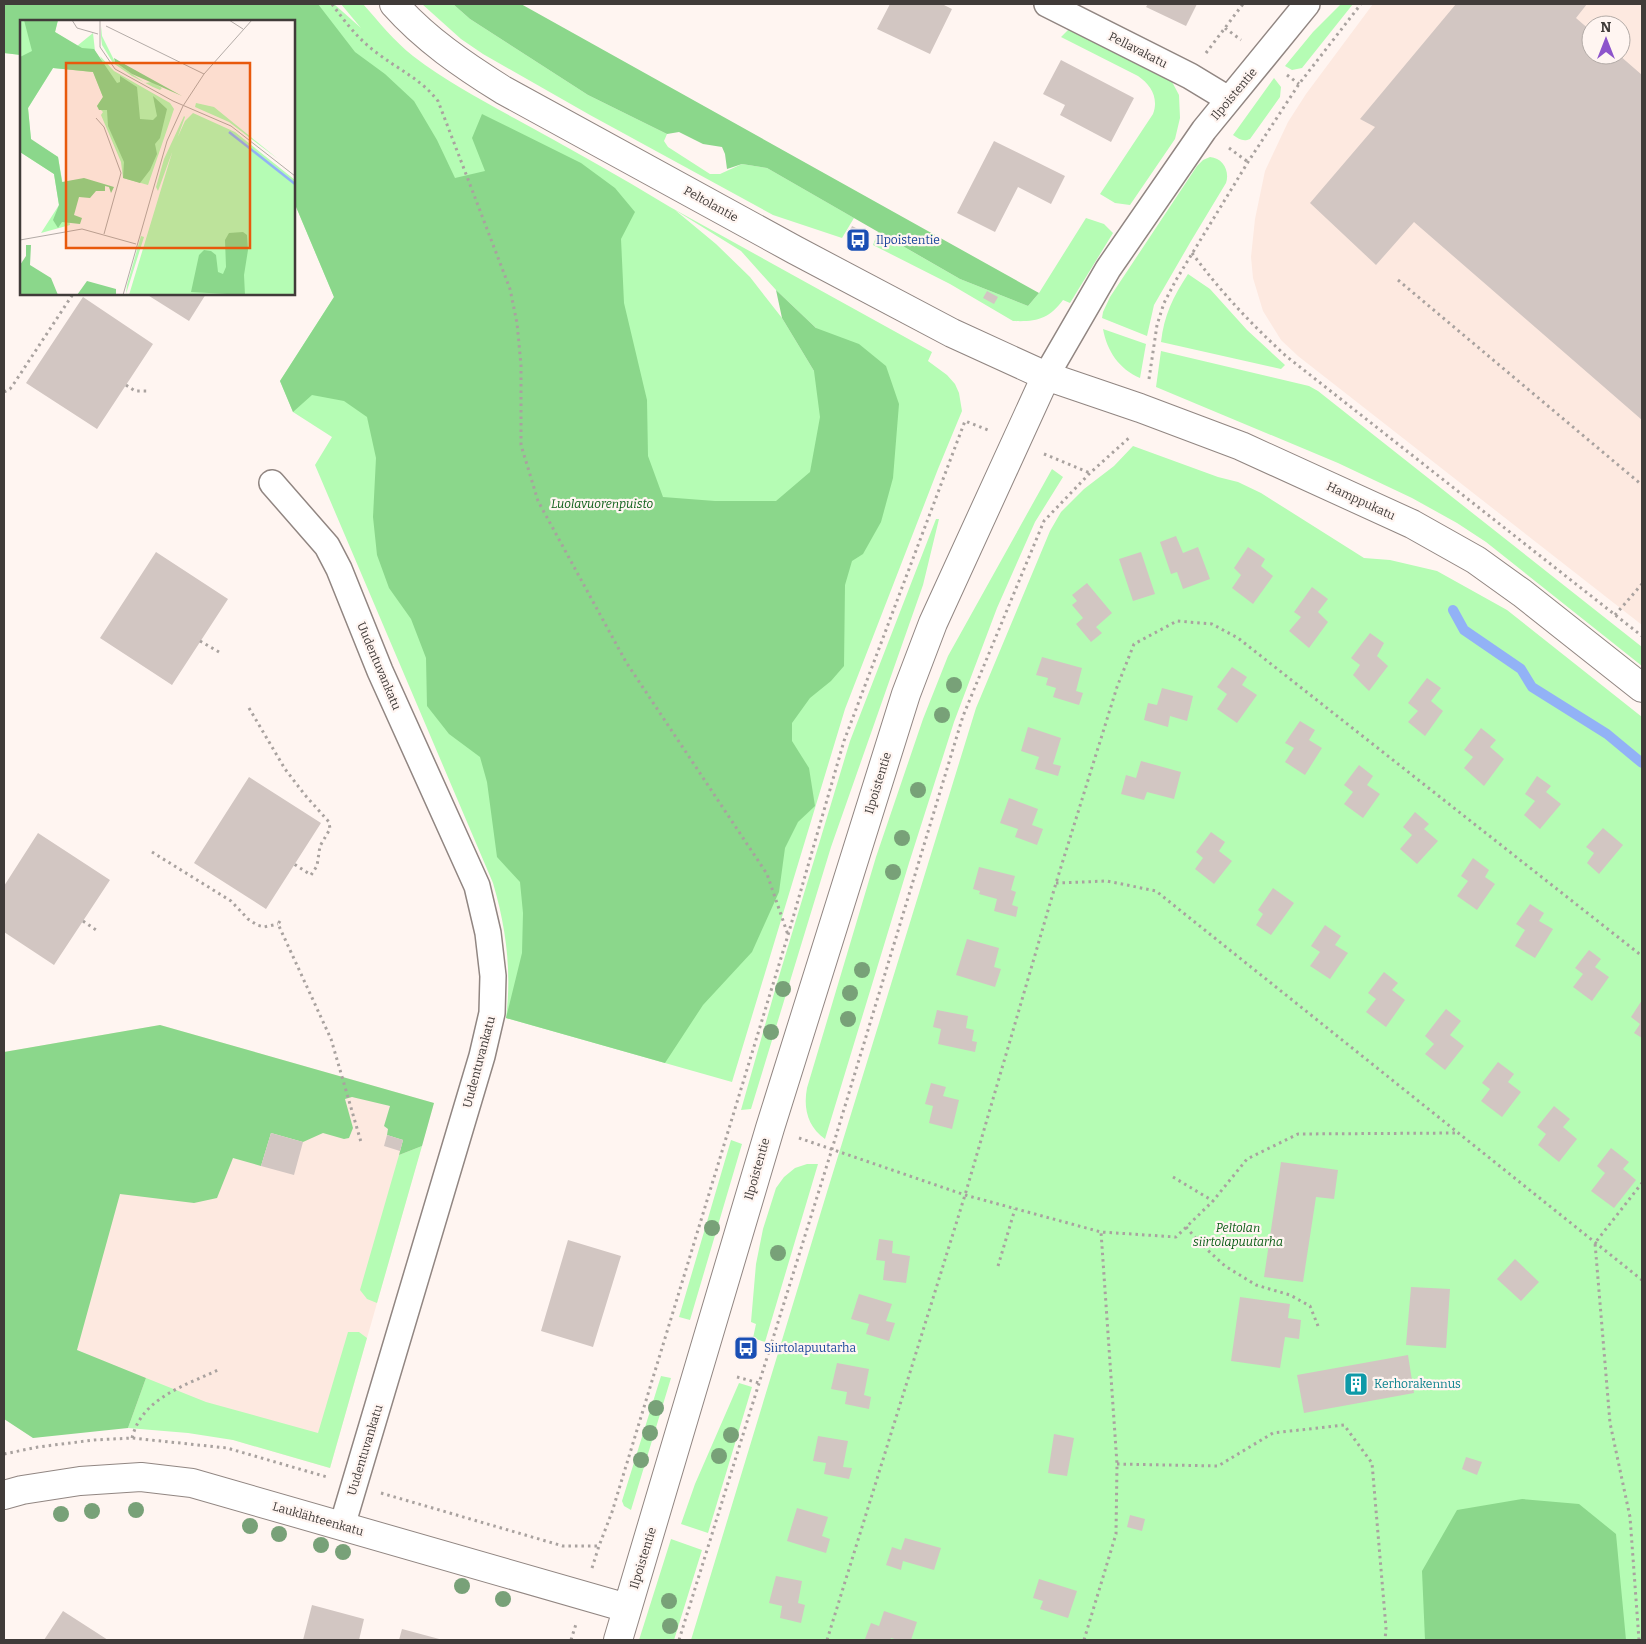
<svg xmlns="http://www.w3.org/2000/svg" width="1646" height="1644" font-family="Bitter,serif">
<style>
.built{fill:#fde9e0;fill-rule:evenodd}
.green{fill:#b5fcb4;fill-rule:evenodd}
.forest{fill:#8bd78b}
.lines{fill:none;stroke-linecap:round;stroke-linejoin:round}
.stream{stroke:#92b2f6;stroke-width:10}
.building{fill:#d2c6c2}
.street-casing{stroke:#918682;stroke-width:28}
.secondary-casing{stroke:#918682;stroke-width:30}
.path{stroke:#a9a29f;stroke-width:3;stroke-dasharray:2.5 4;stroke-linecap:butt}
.street{stroke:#fff;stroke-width:25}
.secondary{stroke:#fff;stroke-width:28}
.tree{fill:#78a178}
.labels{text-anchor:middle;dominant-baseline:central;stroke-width:4.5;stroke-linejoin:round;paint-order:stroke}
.street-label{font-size:12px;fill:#403b39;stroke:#fff5f1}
.transit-label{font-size:12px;fill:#164399;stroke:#fff5f1;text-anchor:start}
.park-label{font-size:12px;font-style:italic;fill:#0a5c15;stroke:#fff5f1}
.culture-label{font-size:12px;fill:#0d838f;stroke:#fff5f1;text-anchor:start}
.inset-river{fill:none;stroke:#92b2f6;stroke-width:2.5}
.inset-road{fill:none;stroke:#b3aba7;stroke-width:1}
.view{fill:#e8590c;fill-opacity:0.15;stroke:#e8590c;stroke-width:2.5}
.inset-edge{fill:none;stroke:#403b39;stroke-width:2.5}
</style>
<rect width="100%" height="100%" fill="#fff5f1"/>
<!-- built -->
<path class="built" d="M1373 4H1642V625L1298 356 1281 340 1263 311 1253 278 1251 257 1255 219 1265 171 1288 122 1306 94ZM1591 25H1621V55H1591Z
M160 1025 434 1103 330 1468 154 1417 33 1438 4 1052Z"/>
<!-- green -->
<path class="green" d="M4 4H334L361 28 341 4H363C379 22 394 41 413 56 444 80 480 99 514 118 567 147 619 176 670 207L932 352 928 361 947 375 955 384 959 393 962 411 938 469 845 709 732 1082 506 1018C512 971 506 927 493 883L315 465 332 437 293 412 280 381 334 297 294 202V21H21V55L4 53ZM675 210 741 251 776 290 816 328 814 371 782 318 750 277 716 244Z
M422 4H453L470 19 588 95 667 134 664 141 668 147 710 174H720L742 164 767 168 854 218 842 238 773 215 590 115 483 54 461 39Z
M1341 4H1353L1302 68 1292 70 1285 66 1313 32Z
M1072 26 1170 78 1179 95 1180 118 1175 139 1130 205 1115 203 1100 194 1153 114C1159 98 1151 85 1138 76L1061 37Z
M1274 78 1281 87 1280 97 1250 139C1243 142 1239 139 1233 135Z
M1210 157C1223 158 1230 171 1226 183L1191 241 1154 305 1147 336 1102 318 1103 312 1110 297 1197 166 1203 160Z
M1086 218 1104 224 1113 233 1070 303 1063 300C1049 319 1036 322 1013 321L950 284 873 245 878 232 960 279 1028 306 1039 293Z
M1188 274 1210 289 1247 330 1285 365 1281 369 1161 342C1164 315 1173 297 1188 274Z
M1103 329 1146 344 1140 378C1119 369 1107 351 1103 329Z
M1161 351 1309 386 1318 391 1642 647V666L1486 542 1457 523 1412 498 1338 463 1156 387Z
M1133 446 1218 477 1238 482 1261 493 1364 558 1390 560 1437 571 1507 610 1642 717V1640H691L827 1192 976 708 1050 531 1061 512 1084 489 1114 466Z
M1052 469 1063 477 1035 522 997 608 954 722 909 863 825 1139C808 1127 803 1109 807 1088L876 857 923 719 948 656Z
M936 519H939L923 585 831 847 751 1109 741 1110 777 983 850 741Z
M731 1140 742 1144 690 1320 679 1317Z
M422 1146 377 1303 367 1299 360 1290 399 1155Z
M807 1164H818L765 1342 753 1338 756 1324 751 1322 756 1264 763 1229 776 1188 784 1177 795 1168Z
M348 1332H359L367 1338 330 1468 233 1440 188 1433 128 1428 146 1378 206 1402 318 1433Z
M661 1376 671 1378 631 1510 624 1506 622 1501Z
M739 1383 752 1387 708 1533 681 1524 695 1484Z
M671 1539 702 1550 674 1640H639Z"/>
<!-- forest -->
<path class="forest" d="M4 4H318L355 52 385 74 414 101 437 140 455 178 485 171 472 138 482 114 581 163 615 188 635 212 621 239 624 303 647 400 648 456 663 497 715 501H776L810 472 820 417 814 371 782 318 776 290 816 328 859 344 886 366 899 404 893 478 881 522 863 554 852 561 845 585 844 666 831 681 810 698 792 723V741L809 768 815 806 798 822 785 848 779 892 752 952 703 1005 665 1063 506 1018 522 953 523 913 520 882 497 857 487 782 480 757 449 734 427 706 426 658 411 619 389 588 377 555 373 517 376 458 367 417 344 401 312 395 293 412 280 381 334 297 294 202V21H21V55L4 53Z
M453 4H521L1039 293 1028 306 960 279 767 168 742 164 727 169 725 154 722 147 703 144 679 132 667 134 588 95 470 19Z
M160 1025 434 1103 422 1146 399 1155 403 1140 387 1135 388 1129 384 1126 390 1106 352 1097 345 1099 353 1128 349 1138 344 1139 323 1133 303 1142 271 1133 261 1166 233 1158 217 1198 194 1203 120 1194 77 1350 146 1378 128 1428 33 1438 4 1419V1052Z
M1522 1499 1579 1504 1616 1534 1626 1640H1425L1422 1571 1457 1510Z"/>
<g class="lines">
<!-- stream -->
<path class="stream" d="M1453 610 1464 630 1521 669 1532 687 1607 734 1642 763"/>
</g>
<!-- building -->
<path class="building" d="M890 4H942L952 9 930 54 877 29Z
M1148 4H1197L1186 26 1146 7Z
M1456 4H1587L1576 18 1591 31V55H1619L1642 75V420L1414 222 1376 265 1310 203 1375 127 1360 119Z
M1061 60 1134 98 1111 142 1060 115 1065 105 1043 94Z
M994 141 1065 176 1051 204 1018 187 995 232 957 213Z
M852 226 870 235 867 241 849 233Z
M987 291 998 297 994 304 983 298Z
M146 294H206L189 321Z
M83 297 153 344 97 429 26 383Z
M1176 536 1183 553 1198 547 1210 579 1183 589 1177 572 1171 574 1160 542Z
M1248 547 1265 559 1261 566 1273 576 1253 604 1232 588 1241 575 1234 568Z
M156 552 228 599 172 685 100 638Z
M1141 552 1155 594 1133 601 1119 559Z
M1087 583 1112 613 1096 627 1102 633 1091 642 1076 624 1083 618 1072 605 1077 601 1072 595Z
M1312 587 1328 599 1318 612 1328 622 1309 648 1289 631 1301 617 1294 612Z
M1370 633 1384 643 1377 656 1388 666 1369 691 1353 675 1360 665 1351 658Z
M1042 657 1082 668 1076 691 1083 693 1079 705 1053 697 1056 688 1046 685 1048 678 1036 675Z
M1232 667 1247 677 1242 685 1257 695 1237 723 1217 709 1227 694 1217 687Z
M1427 678 1441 688 1431 701 1443 711 1425 736 1408 722 1418 711 1408 703Z
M1162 688 1193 696 1187 721 1170 716 1168 727 1144 720 1148 703 1157 705Z
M1300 721 1315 730 1309 740 1322 748 1305 775 1285 762 1294 748 1285 743Z
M1028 727 1061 738 1053 764 1061 766 1058 776 1035 769 1039 757 1021 751Z
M1481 728 1496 740 1490 747 1504 759 1484 786 1464 768 1473 757 1464 750Z
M1141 761 1181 772 1174 799 1147 792 1144 800 1121 794 1126 775 1136 778Z
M1359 765 1373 776 1367 785 1380 794 1363 818 1344 804 1353 792 1344 785Z
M1537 776 1551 786 1546 792 1561 804 1540 829 1524 815 1535 801 1525 794Z
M249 777 321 823 266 909 194 863Z
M1009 798 1038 809 1032 825 1043 829 1037 845 1015 837 1018 829 1000 823Z
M1415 812 1429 824 1424 829 1438 841 1417 864 1400 849 1412 835 1403 827Z
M1603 828 1623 845 1599 874 1587 863 1594 853 1586 847Z
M1211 832 1225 842 1219 851 1232 861 1214 884 1195 869 1203 858 1196 852Z
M38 833 110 880 54 965 4 932V886Z
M1473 858 1489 870 1485 877 1495 884 1477 910 1457 896 1468 881 1461 876Z
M979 867 1015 876 1011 890 1016 892 1012 905 1018 907 1016 917 994 911 997 899 979 894 980 891 973 889Z
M1273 888 1294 903 1271 935 1256 925 1263 914 1258 910Z
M1530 904 1544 913 1539 921 1553 929 1535 958 1515 946 1525 930 1516 924Z
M1325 925 1341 936 1335 945 1348 953 1330 979 1310 966 1320 952 1311 946Z
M967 939 999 948 994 967 1001 969 995 987 956 975Z
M1589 950 1601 959 1595 967 1609 977 1592 1001 1573 987 1583 974 1575 968Z
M1384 972 1398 983 1392 990 1405 1000 1386 1027 1366 1012 1376 999 1368 993Z
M1642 1000V1038L1634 1033 1640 1024 1631 1017Z
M1446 1009 1461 1021 1450 1035 1464 1046 1445 1070 1425 1054 1434 1044 1425 1036Z
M937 1010 968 1016 966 1028 974 1030 972 1041 977 1042 975 1052 938 1044 941 1029 933 1027Z
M1498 1062 1514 1074 1508 1082 1521 1092 1502 1117 1481 1101 1490 1089 1482 1083Z
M931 1083 946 1087 943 1096 959 1100 952 1129 929 1123 933 1106 925 1104Z
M1554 1106 1570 1119 1563 1127 1577 1139 1559 1162 1538 1145 1546 1134 1537 1127Z
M271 1133 303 1142 294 1175 261 1166Z
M387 1135 403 1140 400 1151 384 1146Z
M1611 1148 1629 1162 1623 1169 1636 1180 1614 1208 1591 1191 1605 1173 1597 1166Z
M1281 1162 1338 1170 1334 1199 1316 1197 1303 1282 1264 1277Z
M879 1239 893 1241 892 1253 910 1256 906 1283 883 1280 885 1261 876 1260Z
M568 1240 621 1256 593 1347 541 1331Z
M1515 1259 1539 1282 1521 1301 1497 1279Z
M1411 1287 1450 1289 1446 1348 1406 1345Z
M859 1294 892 1304 886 1321 895 1323 889 1341 866 1334 869 1324 851 1319Z
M1240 1297 1290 1304 1288 1318 1301 1320 1299 1339 1285 1337 1280 1368 1231 1361Z
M1408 1355 1414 1393 1304 1413 1297 1375Z
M837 1363 869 1369 864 1395 871 1397 869 1409 845 1404 847 1392 831 1389Z
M1054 1434 1074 1438 1067 1476 1048 1473Z
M818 1436 848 1441 843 1467 852 1468 849 1479 824 1474 826 1463 813 1461Z
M1466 1457 1482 1462 1477 1475 1462 1469Z
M797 1508 828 1517 822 1536 830 1539 826 1553 787 1541Z
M1130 1515 1145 1519 1142 1531 1127 1527Z
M905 1538 941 1548 934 1570 903 1561 901 1570 886 1565 892 1547 901 1550Z
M776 1576 802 1581 798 1603 805 1605 801 1623 780 1618 782 1606 769 1603Z
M1039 1579 1077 1591 1068 1618 1040 1609 1043 1601 1033 1598Z
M312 1605 364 1619 359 1640H303Z
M63 1611 108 1640H44Z
M884 1611 917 1622 911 1640H898L891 1638 890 1640 865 1639 871 1623 879 1626Z
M402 1629 443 1640H399Z"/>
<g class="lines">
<!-- street casing -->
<g class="street-casing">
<path id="street" d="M1047 4 1190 76 1228 99
M1046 376 1108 269 1204 130 1307 4
M272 483 327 546 339 569 380 671 477 886 488 933 493 976 492 1013 482 1056 342 1526"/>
</g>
<!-- secondary casing -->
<g class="secondary-casing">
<path id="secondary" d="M394 4C425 39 463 65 503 90L795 250 952 333 1046 376 1140 408 1241 446 1412 524 1476 560 1522 593 1642 688
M4 1495 22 1490 80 1481 141 1477 192 1483 627 1608
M618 1640 770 1128 906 694 933 623 1046 376"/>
</g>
<!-- path -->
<path class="path" d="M332 4C345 22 359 40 377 53 399 70 421 79 438 101L510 289 517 323 521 365V445L538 501 626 662 767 874 788 935
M1225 28 1241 40
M1206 53 1243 4
M1287 75 1299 84
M1229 148 1248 162
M1192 253C1220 291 1251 324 1286 356L1642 636
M1398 280 1642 485
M1149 379 1157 325 1164 303 1176 280 1248 162 1299 84 1361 4
M126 385 135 391H150
M4 392 10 389 15 382 73 294
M1044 454 1090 473
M1615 615 1642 584
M200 641 219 652
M249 708 285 769 305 795 329 822 330 829 320 846 317 866 311 875 294 864
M152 852 231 901 248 919 257 925 264 927 278 924
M1056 883 1107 881 1156 891 1642 1280
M83 921 99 932
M280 921 278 924 331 1039 361 1142
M799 1138 965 1195 1101 1232 1176 1237 1213 1201 1247 1159 1298 1134 1457 1133
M1173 1177 1213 1201
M1186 1227 1201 1244 1225 1266 1256 1285 1290 1295 1310 1306 1318 1326
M998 1266 1015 1209
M737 1377 759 1383
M132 1438C142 1398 184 1386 218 1370
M4 1454 38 1447 94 1440 132 1438 227 1448 327 1477
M1117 1464 1218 1466 1273 1433 1344 1425 1372 1463 1386 1628 1385 1640
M381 1493 563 1546H599
M592 1568 599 1546 612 1512 788 935 844 741 965 421 988 430
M571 1640 576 1624
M679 1640 832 1149 963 716 1044 521 1090 473 1130 437
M827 1640 965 1195 1056 883 1117 687 1134 644 1177 621 1212 624 1238 638 1642 956
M1084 1640 1116 1534 1117 1464 1101 1232
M1639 1640 1630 1517 1610 1423 1595 1243 1642 1183"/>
<!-- street -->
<use href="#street" class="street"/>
<!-- secondary -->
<use href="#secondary" class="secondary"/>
</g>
<!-- trees -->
<g class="tree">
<circle cx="954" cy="685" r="8"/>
<circle cx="942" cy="715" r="8"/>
<circle cx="918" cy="790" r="8"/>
<circle cx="902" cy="838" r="8"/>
<circle cx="893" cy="872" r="8"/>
<circle cx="862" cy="970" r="8"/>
<circle cx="783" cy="989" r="8"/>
<circle cx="850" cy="993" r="8"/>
<circle cx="848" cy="1019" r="8"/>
<circle cx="771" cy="1032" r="8"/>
<circle cx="712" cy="1228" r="8"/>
<circle cx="778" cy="1253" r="8"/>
<circle cx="656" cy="1408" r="8"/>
<circle cx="650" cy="1433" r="8"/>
<circle cx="731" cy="1435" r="8"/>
<circle cx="719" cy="1456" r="8"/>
<circle cx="641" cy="1460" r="8"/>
<circle cx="136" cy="1510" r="8"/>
<circle cx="92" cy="1511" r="8"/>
<circle cx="61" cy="1514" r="8"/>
<circle cx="250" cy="1526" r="8"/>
<circle cx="279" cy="1534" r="8"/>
<circle cx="321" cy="1545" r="8"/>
<circle cx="343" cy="1552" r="8"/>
<circle cx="462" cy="1586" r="8"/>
<circle cx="503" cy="1599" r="8"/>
<circle cx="669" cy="1601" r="8"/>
<circle cx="670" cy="1626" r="8"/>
</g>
<!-- icons -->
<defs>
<g id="bus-square" transform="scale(1.25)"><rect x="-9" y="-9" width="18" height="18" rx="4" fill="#1a4fb4" stroke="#fff5f1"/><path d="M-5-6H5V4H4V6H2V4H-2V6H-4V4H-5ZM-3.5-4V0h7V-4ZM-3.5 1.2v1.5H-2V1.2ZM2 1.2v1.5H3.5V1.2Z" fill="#fff"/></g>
<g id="building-square" transform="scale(1.25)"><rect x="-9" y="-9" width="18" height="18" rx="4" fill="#0f9aa8" stroke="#fff5f1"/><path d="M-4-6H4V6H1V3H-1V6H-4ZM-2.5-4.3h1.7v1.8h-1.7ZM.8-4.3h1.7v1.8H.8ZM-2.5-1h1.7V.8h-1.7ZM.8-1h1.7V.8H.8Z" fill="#fff"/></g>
</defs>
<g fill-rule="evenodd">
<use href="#bus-square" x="858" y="240"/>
<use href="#bus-square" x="746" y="1348"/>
<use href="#building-square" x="1356" y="1384"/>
</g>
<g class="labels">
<!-- street labels -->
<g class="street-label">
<text transform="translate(1138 50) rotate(27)">Pellavakatu</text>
<text transform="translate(1234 94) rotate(-50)">Ilpoistentie</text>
<text transform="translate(711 204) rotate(29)">Peltolantie</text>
<text transform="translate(1361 501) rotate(25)">Hamppukatu</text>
<text transform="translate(379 666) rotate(67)">Uudentuvankatu</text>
<text transform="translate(878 783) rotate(-73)">Ilpoistentie</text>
<text transform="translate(479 1062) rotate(-75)">Uudentuvankatu</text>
<text transform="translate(757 1169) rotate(-74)">Ilpoistentie</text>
<text transform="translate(365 1450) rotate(-73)">Uudentuvankatu</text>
<text transform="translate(318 1519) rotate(16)">Lauklähteenkatu</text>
<text transform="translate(643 1558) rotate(-73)">Ilpoistentie</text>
</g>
<!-- transit labels -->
<g class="transit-label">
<text x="876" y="240">Ilpoistentie</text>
<text x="764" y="1348">Siirtolapuutarha</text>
</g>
<!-- park labels -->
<g class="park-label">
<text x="602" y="504">Luolavuorenpuisto</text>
<text x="1238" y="1228">Peltolan<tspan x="1238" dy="14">siirtolapuutarha</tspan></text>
</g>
<!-- culture labels -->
<g class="culture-label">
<text x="1374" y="1384">Kerhorakennus</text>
</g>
</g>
<!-- overview -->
<g transform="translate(20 20)">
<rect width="275" height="275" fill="#fff5f1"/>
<path d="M0 0H38L35 12 57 26 73 13 75 31 83 44 80 36 94 51 150 83 154 89 128 165 103 158 101 142 81 95 83 92 77 86 83 77 73 52 33 48 8 88 11 120 38 137 50 205 21 213 39 185 34 154 0 132ZM81 6 82 16 95 42 125 63 132 62 142 68 140 70 133 67 112 56 93 43 82 25 81 17ZM176 83 194 87 258 139 209 102 175 87ZM173 93 215 112 275 160V275H109L155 123 165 101ZM164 96 165 97 138 171 136 167 144 139ZM121 216 124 217 106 274 107 265Z" fill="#b5fcb4"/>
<path d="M4 0H38L35 12 62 28 74 29 97 63 100 62V56L117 67 120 99 133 100 137 96 133 76 147 89 140 118 135 124 137 134 130 150 120 163 103 158 104 142 88 106 87 90H79L77 86 83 77 73 52 33 48 8 88 11 119 38 137 42 162 64 158 94 167 91 173 89 167 85 166V171H76L70 178 59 177 54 195 62 198 60 204 42 202 38 208 33 200 39 185 34 154 0 132V37L12 31ZM94 38 106 45 162 76 112 54 95 42ZM223 212 227 215 228 230 224 255 225 275 171 272 179 235 184 230 191 231 196 235 198 252 203 254 206 247 205 220 209 213ZM6 225H11L10 245 31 258 38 275H0V245L6 236ZM67 261 96 269V275H57Z" fill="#8bd78b"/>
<path class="inset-river" d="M209 112 275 164"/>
<path class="inset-road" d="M52 0 57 8 78 14M80 0V27L95 49 153 81 211 106 275 156M209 0 223 9M86 6 184 54M76 98 84 107 101 153 84 214M0 220 62 209 116 224M103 275 147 121 163 86 184 54 232 0"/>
<path class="view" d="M46 43H230V228H46Z"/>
<rect width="275" height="275" class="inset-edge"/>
</g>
<!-- border -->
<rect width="1646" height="1644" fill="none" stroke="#403b39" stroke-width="10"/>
<!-- north arrow -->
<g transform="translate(1606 40)"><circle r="24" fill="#fff5f1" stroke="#b3aba7"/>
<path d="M0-4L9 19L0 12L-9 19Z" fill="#8d54cb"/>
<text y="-8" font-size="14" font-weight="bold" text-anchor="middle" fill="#403b39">N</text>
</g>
</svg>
